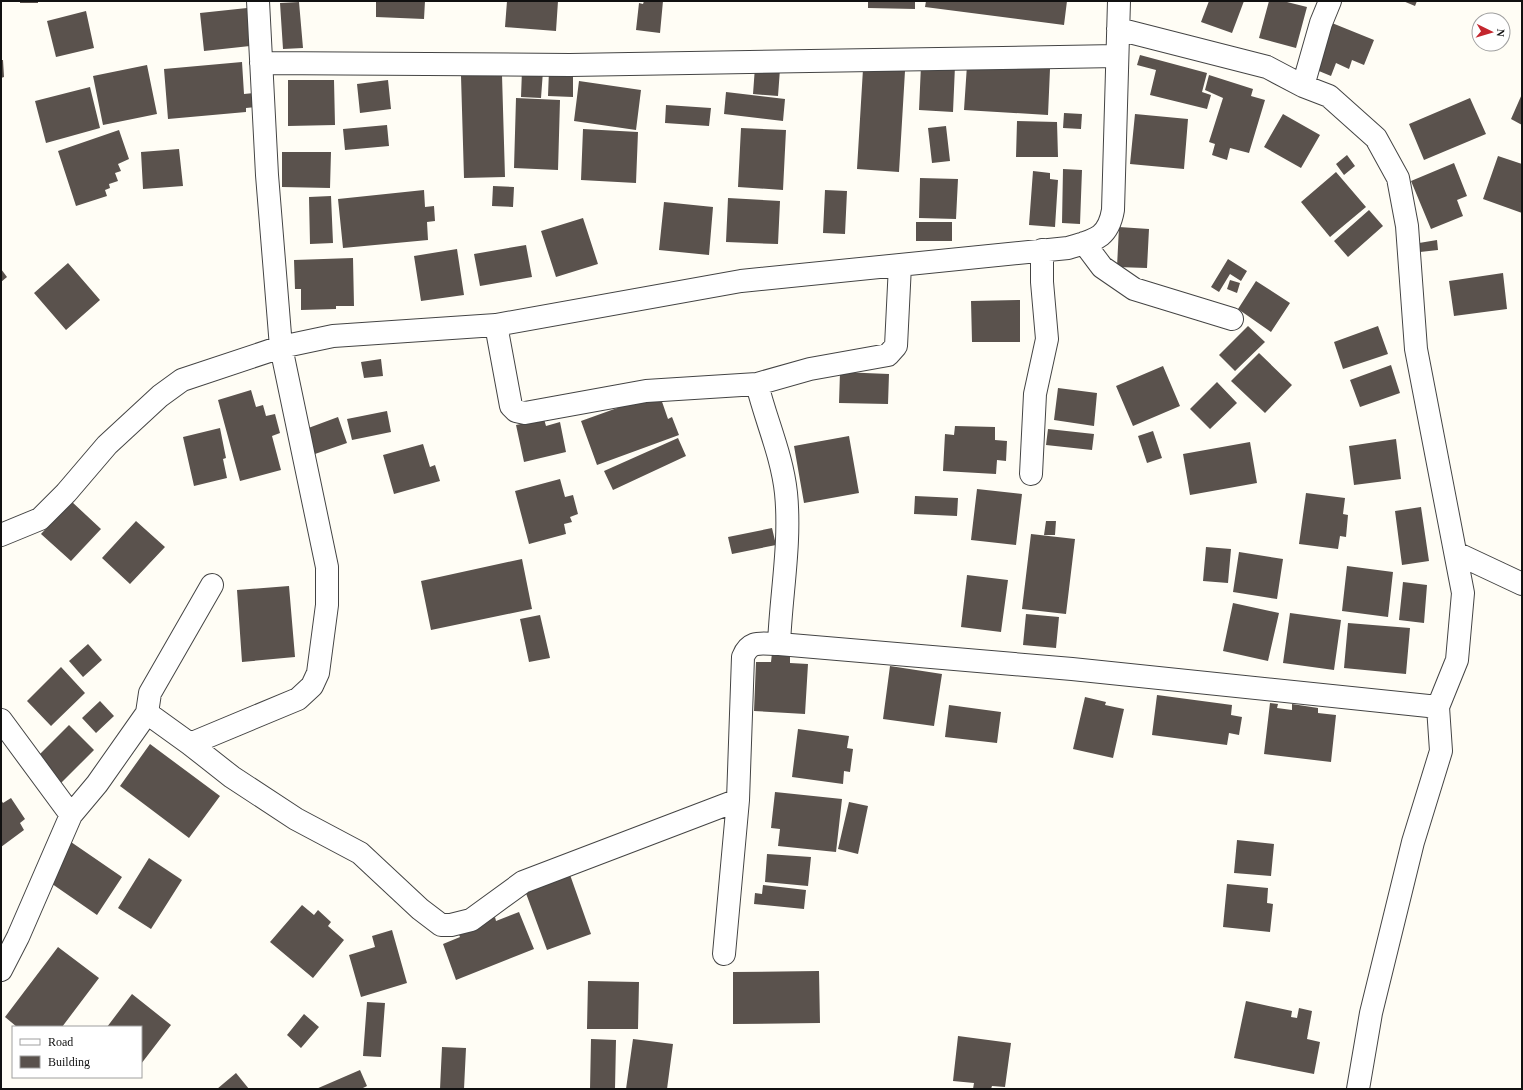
<svg xmlns="http://www.w3.org/2000/svg" width="1523" height="1090" font-family="Georgia,serif">
<style>
.building{fill:#5a524d}
.lines{fill:none;stroke-linecap:round;stroke-linejoin:round}
.street-casing{stroke:#444;stroke-width:24}
.street{stroke:#fff;stroke-width:22}
</style>
<rect width="100%" height="100%" fill="#fffdf5"/>
<!-- building -->
<path class="building" d="M20 1H38V3H20Z
M376 1H425L424 19 376 17Z
M507 1H558L556 31 505 27Z
M644 1H663L660 33 636 30 639 3 643 4Z
M868 1H915V9L868 8Z
M926 1H1067L1064 25 925 7Z
M1209 1H1244L1232 33 1201 22Z
M1269 1H1283L1307 7 1296 48 1259 38Z
M1403 1H1417L1415 6Z
M299 2 303 48 283 49 280 3Z
M247 8 250 46 204 51 200 13Z
M86 11 94 48 56 57 47 21Z
M1332 23 1374 40 1364 65 1352 60 1349 69 1336 63 1331 76 1314 69Z
M1140 55 1207 73 1202 92 1211 95 1207 109 1150 95 1156 70 1137 65Z
M1 60H3L4 77 1 78Z
M242 62 244 94 254 93 256 107 246 108V112L168 119 164 69Z
M147 65 157 114 103 125 93 76Z
M921 65 955 66 953 112 919 110Z
M967 65 1050 69 1048 115 964 110Z
M755 67 780 69 778 96 753 94Z
M863 69 905 71 899 172 857 169Z
M522 70 543 71 541 98 521 97Z
M549 70 573 71V97L548 96Z
M502 75 505 177 464 178 461 76Z
M1209 75 1253 89 1251 96 1265 100 1249 153 1230 148 1227 160 1212 155 1215 144 1209 142 1223 98 1205 90Z
M288 80H334L335 125 288 126Z
M388 80 391 109 360 113 357 84Z
M579 81 641 90 636 130 574 121Z
M90 87 100 128 46 143 35 101Z
M726 92 785 99 783 121 724 114Z
M1522 94V125L1511 119Z
M516 98 560 100 558 170 514 168Z
M1470 98 1486 134 1424 160 1409 124Z
M666 105 711 108 709 126 665 123Z
M1064 113 1082 114 1081 129 1063 128Z
M1135 114 1188 119 1184 169 1130 164Z
M1283 114 1320 135 1301 168 1264 147Z
M1017 121 1057 122 1058 157H1016Z
M387 125 389 146 345 150 343 129Z
M946 126 950 161 932 163 928 128Z
M741 128 786 130 783 190 738 187Z
M583 129 638 132 636 183 581 180Z
M119 130 129 159 118 164 121 171 115 173 118 181 109 184 110 188 105 190 107 196 76 206 58 151Z
M179 149 183 186 143 189 141 152Z
M282 152H331L330 188 282 187Z
M1347 155 1355 166 1344 175 1336 164Z
M1498 156 1522 164V213L1483 199Z
M1454 163 1467 196 1457 200 1463 216 1431 229 1411 181Z
M1063 169 1082 170 1080 224 1062 223Z
M1033 171 1050 173V179L1058 180 1055 227 1029 225Z
M1336 172 1366 207 1330 237 1301 202Z
M920 178 958 179 956 219 919 218Z
M493 186 514 187 513 207 492 206Z
M424 190 425 207 434 206 435 221 427 222 428 240 343 248 338 199Z
M825 190 847 191 845 234 823 233Z
M331 196 333 243 310 244 309 197Z
M728 198 780 201 778 244 726 242Z
M664 202 713 207 709 255 659 250Z
M1369 210 1383 226 1348 257 1334 241Z
M583 218 598 264 556 277 541 231Z
M916 222H952V241H916Z
M1119 227 1149 229 1147 268 1117 267Z
M1437 240 1438 250 1420 252 1419 243Z
M526 245 532 277 480 286 474 254Z
M457 249 464 295 421 301 414 256Z
M353 258 354 306H336V309L301 310V289H295L294 260Z
M1228 259 1247 271 1241 281 1230 274 1219 292 1211 287Z
M68 263 100 300 66 330 34 293Z
M1 269 7 277 1 282Z
M1503 273 1507 309 1454 316 1449 281Z
M1230 280 1240 283 1237 293 1227 289Z
M1256 281 1290 303 1271 332 1238 309Z
M1020 300V342H972L971 301Z
M1248 326 1265 342 1235 371 1219 355Z
M1378 326 1388 354 1343 369 1334 342Z
M1259 353 1292 385 1265 413 1231 381Z
M381 359 383 376 364 378 361 362Z
M1391 365 1400 393 1360 407 1350 380Z
M1163 366 1180 406 1133 426 1116 386Z
M840 372 889 374 888 404 839 403Z
M1217 382 1237 403 1210 429 1190 409Z
M1058 388 1097 393 1094 426 1054 420Z
M251 390 256 407 263 405 266 416 275 414 280 433 272 436 281 470 240 481 218 400Z
M659 393 668 419 672 417 679 435 597 465 581 421Z
M387 411 391 432 352 440 347 419Z
M338 417 347 443 312 455 303 430Z
M544 419 546 426 560 422 566 452 524 462 516 425Z
M955 426 995 427V440L1007 441 1006 461 997 460 996 474 943 471 945 434 954 435Z
M220 428 226 458 223 459 227 478 194 486 183 437Z
M1048 429 1094 434 1092 450 1046 445Z
M1153 431 1162 458 1147 463 1138 436Z
M849 436 859 493 804 503 794 446Z
M678 438 686 456 613 490 604 471Z
M1396 439 1401 479 1354 485 1349 446Z
M1250 442 1257 483 1190 495 1183 454Z
M423 444 430 467 435 465 440 481 394 494 383 455Z
M560 479 565 497 573 495 578 514 570 517 572 522 564 524 566 534 529 544 515 491Z
M977 489 1022 494 1016 545 971 540Z
M1306 493 1345 498 1343 514 1348 515 1346 537 1340 536 1338 549 1299 544Z
M915 496 958 498 957 516 914 514Z
M71 501 101 529 71 561 41 534Z
M1421 507 1429 561 1402 565 1395 511Z
M136 521 165 547 130 584 102 558Z
M1046 521H1056L1055 535H1044Z
M772 528 776 545 732 554 728 537Z
M1031 534 1075 539 1066 614 1022 609Z
M1206 547 1231 549 1228 583 1203 581Z
M1239 552 1283 559 1277 599 1233 592Z
M522 559 532 609 431 630 421 581Z
M1347 566 1393 572 1388 617 1342 611Z
M967 575 1008 580 1001 632 961 627Z
M1403 582 1427 585 1424 623 1399 620Z
M289 586 295 657 242 662 237 590Z
M1233 603 1279 613 1268 661 1223 651Z
M1290 613 1341 620 1334 670 1283 663Z
M1026 614 1059 617 1056 648 1023 645Z
M540 615 550 658 529 662 520 619Z
M1348 623 1410 628 1406 674 1344 668Z
M88 644 102 660 83 677 69 661Z
M772 653 790 654V663L808 664 805 714 754 711 756 662H771Z
M890 666 942 674 934 726 883 719Z
M61 667 85 693 51 726 27 701Z
M1157 695 1232 705 1231 715 1242 717 1239 735 1229 733 1227 745 1152 735Z
M1085 697 1106 702 1105 705 1124 709 1113 758 1073 749Z
M100 701 114 716 96 733 82 718Z
M1270 703 1278 704 1277 708 1292 710V704L1318 708V713L1336 715 1331 762 1264 754Z
M949 705 1001 712 997 743 945 737Z
M69 725 94 750 60 784 35 759Z
M798 729 849 736 847 748 853 749 850 772 844 771 843 784 792 777Z
M150 744 220 796 189 838 120 786Z
M775 792 842 799 836 852 778 846 780 829 771 828Z
M11 798 25 819 20 823 24 830 1 847V800L3 803Z
M849 802 868 806 858 854 838 849Z
M1237 840 1274 844 1271 876 1234 873Z
M71 842 122 877 97 915 45 879Z
M767 854 811 857 808 886 765 882Z
M149 858 182 880 151 929 118 908Z
M569 872 591 934 547 950 524 888Z
M1227 884 1268 888 1267 903 1273 904 1270 932 1223 927Z
M763 885 806 890 804 909 754 904 755 893 762 894Z
M302 905 314 915 318 910 331 922 328 926 344 940 313 978 270 942Z
M519 912 534 949 456 980 443 944 460 937 458 932 495 917 496 921Z
M392 930 407 983 361 997 349 955 375 947 372 936Z
M58 947 99 978 62 1027H17L5 1017Z
M819 971 820 1023 733 1024V972Z
M588 981 639 982 638 1029H587Z
M132 994 171 1025 141 1064V1027H107Z
M1246 1001 1292 1011 1291 1017 1297 1018 1299 1008 1312 1011 1307 1039 1320 1042 1314 1074 1234 1058Z
M367 1002 385 1003 381 1057 363 1056Z
M304 1014 319 1027 301 1048 287 1035Z
M958 1036 1011 1043 1005 1087 992 1086 991 1089H973L974 1083 953 1081Z
M591 1039 616 1040 615 1089H590Z
M633 1039 673 1044 667 1089H626Z
M442 1047 466 1048 464 1089H440Z
M360 1070 367 1086 361 1089H316Z
M236 1073 249 1089H217Z"/>
<g class="lines">
<!-- street casing -->
<g class="street-casing">
<path id="street" d="M1118 29 1267 67 1303 86 1329 96 1376 138 1398 178 1407 226 1416 349 1463 593 1457 660 1438 707 1441 751 1413 842 1371 1013 1358 1089
M261 63 570 65 1117 56
M1303 86 1321 23 1330 1
M1084 243 1102 267 1134 289 1232 319
M496 325 511 406 516 411 525 413 646 391 757 384 810 369 888 355 896 346 900 265
M757 384C766 421 782 455 786 493 791 543 781 594 779 644
M1031 474 1035 394 1047 339 1042 282V250
M1 535 40 519 66 493 107 445 160 396 182 380 281 347 333 336 496 325 741 281 1068 248C1094 240 1108 239 1113 210L1119 1
M1456 553 1522 584
M212 585 150 693 147 713 190 744 232 777 296 819 360 853 420 909 441 925H451L471 920 523 882 738 800
M1 720 71 815 18 937 1 970
M190 744 298 699 312 686 318 673 327 605V567L281 347 267 175 258 1
M71 815 97 784 147 713
M724 954 738 800 743 657C750 639 762 644 779 644L1072 669 1438 707"/>
</g>
<!-- street -->
<use href="#street" class="street"/>
</g>
<!-- border -->
<rect width="1523" height="1090" fill="none" stroke="#111111" stroke-width="4"/>
<!-- legend -->
<rect x="12" y="1026" width="130" height="52" fill="#ffffff" stroke="#a0a0a0"/>
<rect x="20" y="1039" width="20" height="6" fill="#ffffff" stroke="#a0a0a0"/>
<text x="48" y="1046" font-size="12" fill="#111111">Road</text>
<rect x="20" y="1056" width="20" height="12" fill="#5a524d" stroke="#a0a0a0"/>
<text x="48" y="1066" font-size="12" fill="#111111">Building</text>
<!-- north arrow -->
<g transform="translate(1491 32) rotate(95)"><circle r="19" fill="#ffffff" stroke="#a0a0a0"/>
<path d="M0-3L7 15L0 10L-7 15Z" fill="#c4262e"/>
<text y="-6" font-size="11" font-weight="bold" text-anchor="middle" fill="#111111">N</text>
</g>
</svg>
